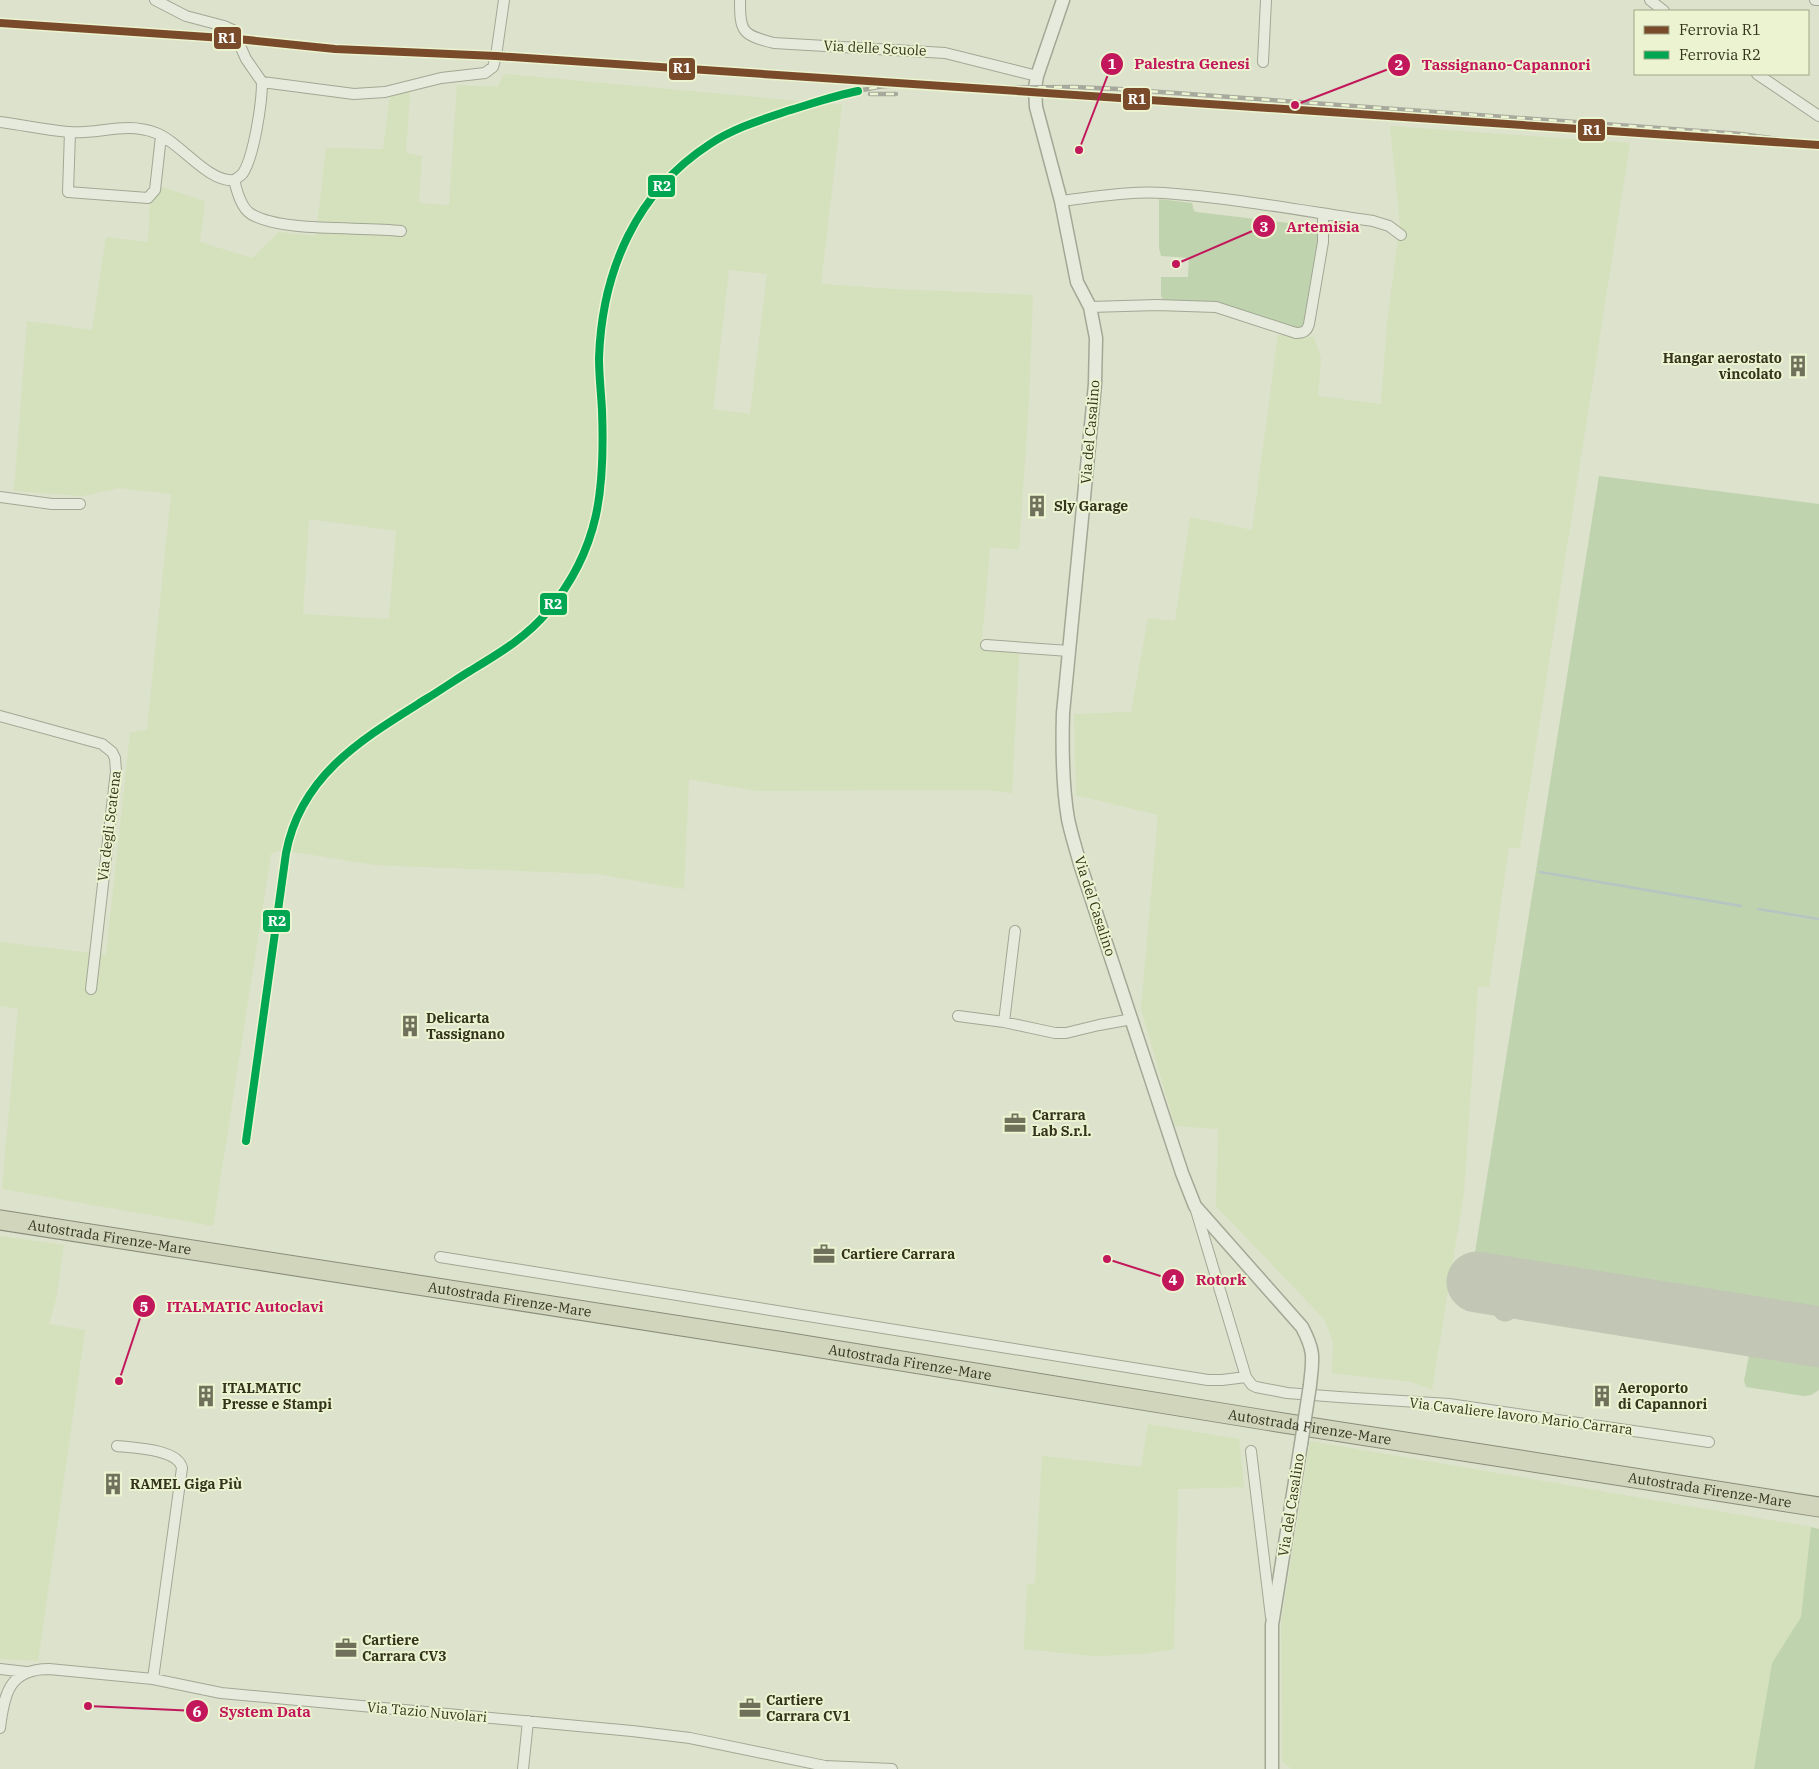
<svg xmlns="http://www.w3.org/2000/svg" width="1819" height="1769" font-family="'IBM Plex Serif',serif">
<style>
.farmland{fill:#d4e1bc;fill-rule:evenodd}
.green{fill:#bfd4ae}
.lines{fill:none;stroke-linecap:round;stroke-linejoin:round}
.stream{stroke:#b4c5c2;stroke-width:2.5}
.taxiway{stroke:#c2c6b4;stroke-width:25}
.runway{stroke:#c2c6b4;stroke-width:61}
.minor-casing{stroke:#a3a795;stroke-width:12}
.tertiary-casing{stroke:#a3a795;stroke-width:15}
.motorway-casing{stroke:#8a8c7b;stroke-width:21}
.minor{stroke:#e6eadc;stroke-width:10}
.tertiary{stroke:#e6eadc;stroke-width:12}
.motorway{stroke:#d1d5bc;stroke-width:19}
.rail-casing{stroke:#a7a99d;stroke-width:4.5}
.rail{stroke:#ebf3d0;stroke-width:2.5;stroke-dasharray:8;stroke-linecap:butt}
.tertiary-bridge-casing{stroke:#a3a795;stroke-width:15;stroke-linecap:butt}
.tertiary-bridge{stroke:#e6eadc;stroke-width:12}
.rail-1-casing{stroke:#ebf3d0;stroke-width:11}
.rail-2-casing{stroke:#ebf3d0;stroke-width:11}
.rail-1{stroke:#7a4b2a;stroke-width:8}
.rail-2{stroke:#00a651;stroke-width:8}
.labels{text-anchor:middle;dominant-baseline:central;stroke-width:4;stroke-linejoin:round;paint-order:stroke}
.street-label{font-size:14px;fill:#34341d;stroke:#ebf3d0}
.poi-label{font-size:14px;font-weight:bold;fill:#34341d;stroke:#ebf3d0;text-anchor:start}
.leader{fill:none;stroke:#c2185b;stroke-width:2}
.callout-dot{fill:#c2185b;stroke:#ebf3d0;stroke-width:2}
.mark-label{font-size:15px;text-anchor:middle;font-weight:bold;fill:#fff}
.callout-label{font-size:15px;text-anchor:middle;font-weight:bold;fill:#c2185b;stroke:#ebf3d0;stroke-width:4;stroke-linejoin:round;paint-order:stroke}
.line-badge{stroke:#ebf3d0;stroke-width:2}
.badge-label{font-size:14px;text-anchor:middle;font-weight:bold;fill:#fff}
</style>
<rect width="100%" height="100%" fill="#dce2cb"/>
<!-- farmland -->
<path class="farmland" d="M504 74 842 105 821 284 893 289 1033 295 1029 399 1019 549 990 548 981 650 1019 652 1012 793 986 790 756 791 689 779 684 889 597 874 375 865 282 850 271 854 213 1226 2 1189 18 1009 0 1006V942L106 955 130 733 147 730 171 494 120 488 82 496 14 491 27 321 92 330 106 237 148 242 150 203 162 187 205 201 200 242 252 258 279 232 316 236 326 148 383 149 390 96 410 91 406 153 422 156 419 203 449 205 457 85 498 87ZM729 270 767 274 750 414 713 409ZM309 519 396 531 389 619 303 614Z
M1390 126 1630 143 1520 848 1509 847 1489 987 1478 986 1464 1192 1432 1390 1412 1382 1332 1373 1333 1341 1324 1319 1216 1206 1218 1129 1175 1126 1141 1009 1158 815 1076 795 1074 714 1131 712 1148 618 1175 621 1190 517 1252 530 1278 335 1314 337 1321 359 1318 396 1381 404 1387 323 1400 224Z
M0 1236 64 1245 56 1299 49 1324 85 1330 38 1661 0 1659Z
M1148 1424 1239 1439 1244 1487 1178 1489 1174 1649 1144 1654 1093 1656 1024 1649 1027 1585 1035 1583 1042 1456 1141 1467Z
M1310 1441 1811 1527 1801 1617 1772 1663 1754 1769H1292L1282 1761 1281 1624Z"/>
<!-- green -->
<path class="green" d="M1159 199 1192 203 1194 211 1197 212 1321 227 1306 324 1299 330 1215 303 1166 305 1161 296V277H1188L1189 258 1161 256 1159 248Z
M1599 476 1819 504V1320L1473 1265Z
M1752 1340 1819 1350V1390L1811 1395 1803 1396 1746 1387 1744 1381Z
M1811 1527 1819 1529V1769H1754L1772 1663 1801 1617Z"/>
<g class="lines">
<!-- stream -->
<path class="stream" d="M1540 872 1741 906
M1758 909 1819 919"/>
<!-- taxiway -->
<path class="taxiway" d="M1505 1309 1509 1287"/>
<!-- runway -->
<path class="runway" d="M1477 1282 1819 1337"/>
<!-- minor casing -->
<g class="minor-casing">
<path id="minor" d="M155 0 186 16 224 26 233 30 246 59 262 82
M740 0C740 32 742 35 774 43L945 53 1037 76
M1650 0 1664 11
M1815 0H1819
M1263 62 1266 0
M1757 74 1819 116
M262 82 354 94 385 92 441 78 485 73 493 67 496 56 504 0
M0 122C23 125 46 130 68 132 98 135 125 121 156 133 180 142 208 183 234 180 237 178 241 176 243 173 254 156 262 103 262 82
M70 132 68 192 148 198 155 190 161 136
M234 180C237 191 241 208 251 214 283 233 362 226 401 231
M1061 201C1095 197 1130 191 1164 193 1234 198 1304 211 1373 221L1389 226 1401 235
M1090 307 1157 305 1216 307 1296 333C1304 333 1307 331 1309 324L1323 242V214
M0 497 52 504H80
M986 645 1069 651
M0 716 102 744 112 752 115 758 116 771 91 989
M958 1016 1004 1022 1055 1033H1066L1099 1025 1132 1019
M1004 1022 1015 931
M1195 1207 1246 1377 1252 1385 1256 1387 1287 1393 1339 1397 1449 1404 1709 1442
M440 1257 1208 1380H1222L1246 1377
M117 1446C134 1448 178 1449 182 1468L153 1679
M1251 1451 1271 1617
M0 1669 26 1672
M0 1728C4 1694 9 1669 49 1669L153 1679 221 1693 632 1731 690 1738 825 1766 892 1769
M523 1769 528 1721"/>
</g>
<!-- tertiary casing -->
<g class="tertiary-casing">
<path id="tertiary" d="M1063 0 1037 76 1035 88 1036 107 1061 201 1077 282 1090 307 1096 338 1095 384 1063 713C1062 749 1062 784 1068 819 1071 834 1076 849 1080 864L1182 1173 1195 1206 1302 1327C1315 1352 1313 1357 1310 1385
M1272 1769V1625L1301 1444"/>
</g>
<!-- motorway casing -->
<g class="motorway-casing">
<g id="motorway">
<path id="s1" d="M0 1220 778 1341 1265 1420 1819 1507"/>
</g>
</g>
<!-- minor -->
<use href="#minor" class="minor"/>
<!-- tertiary -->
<use href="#tertiary" class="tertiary"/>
<!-- motorway -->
<use href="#motorway" class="motorway"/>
<!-- rail casing -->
<g class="rail-casing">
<path id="rail" d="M974 88 1074 87 1119 89 1741 134 1815 144
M870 94H896
M246 1141 286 853C308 739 440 700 521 638 539 625 554 606 566 588 602 536 604 474 602 412 602 394 599 375 599 356 601 309 611 259 636 218 642 209 651 201 658 192 673 174 690 157 711 144 736 127 764 119 792 110 821 100 849 92 878 87 893 85 908 85 923 85"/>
</g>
<!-- rail -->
<use href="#rail" class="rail"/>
<!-- tertiary-bridge casing -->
<g class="tertiary-bridge-casing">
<path id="tertiary-bridge" d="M1301 1444 1310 1385"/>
</g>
<!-- tertiary-bridge -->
<use href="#tertiary-bridge" class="tertiary-bridge"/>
<!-- rail-1 casing -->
<g class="rail-1-casing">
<path id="rail-1" d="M0 23 238 39 335 49 496 56 1819 145"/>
</g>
<!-- rail-2 casing -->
<g class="rail-2-casing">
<path id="rail-2" d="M246 1141 286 853C301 774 364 738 426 699 441 690 455 680 470 671 498 654 527 637 548 611 600 549 605 488 602 410 601 392 599 375 599 358 602 271 636 192 710 144 734 128 761 120 787 111 811 104 833 96 858 91"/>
</g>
<!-- rail-1 -->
<use href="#rail-1" class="rail-1"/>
<!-- rail-2 -->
<use href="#rail-2" class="rail-2"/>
</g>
<!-- icons -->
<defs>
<g id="building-bare" transform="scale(1.725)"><path d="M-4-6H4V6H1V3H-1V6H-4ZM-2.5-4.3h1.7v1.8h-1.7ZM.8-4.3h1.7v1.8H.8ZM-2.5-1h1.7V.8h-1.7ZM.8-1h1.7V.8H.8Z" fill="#6f715a" stroke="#ebf3d0" stroke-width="2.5" paint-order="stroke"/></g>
<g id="office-bare" transform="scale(1.725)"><path d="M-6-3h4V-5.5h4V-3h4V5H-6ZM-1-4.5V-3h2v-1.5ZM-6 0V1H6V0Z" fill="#6f715a" stroke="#ebf3d0" stroke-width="2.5" paint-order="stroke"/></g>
</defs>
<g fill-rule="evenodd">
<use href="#building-bare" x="1798" y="366"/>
<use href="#building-bare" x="1037" y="506"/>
<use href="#building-bare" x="410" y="1026"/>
<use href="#office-bare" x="1015" y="1123"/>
<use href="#office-bare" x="824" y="1254"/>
<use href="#building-bare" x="206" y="1396"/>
<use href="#building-bare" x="1602" y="1396"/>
<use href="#building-bare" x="113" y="1484"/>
<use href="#office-bare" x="346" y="1648"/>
<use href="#office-bare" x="750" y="1708"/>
</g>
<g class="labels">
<!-- street labels -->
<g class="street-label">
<text transform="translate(875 48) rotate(3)">Via delle Scuole</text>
<text transform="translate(1090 432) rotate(-85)">Via del Casalino</text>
<text transform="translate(109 826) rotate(-83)">Via degli Scatena</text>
<text transform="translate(1095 906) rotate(72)">Via del Casalino</text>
<text stroke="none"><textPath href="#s1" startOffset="111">Autostrada Firenze-Mare</textPath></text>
<text stroke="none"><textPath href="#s1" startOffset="516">Autostrada Firenze-Mare</textPath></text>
<text stroke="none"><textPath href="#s1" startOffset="921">Autostrada Firenze-Mare</textPath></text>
<text transform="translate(1521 1416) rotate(7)">Via Cavaliere lavoro Mario Carrara</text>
<text stroke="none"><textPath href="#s1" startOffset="1326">Autostrada Firenze-Mare</textPath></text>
<text stroke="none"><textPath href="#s1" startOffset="1731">Autostrada Firenze-Mare</textPath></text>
<text transform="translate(1291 1505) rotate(-81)">Via del Casalino</text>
<text transform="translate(427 1712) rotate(5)">Via Tazio Nuvolari</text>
</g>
<!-- poi labels -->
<g class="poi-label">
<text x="1782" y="358" text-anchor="end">Hangar aerostato<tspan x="1782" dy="16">vincolato</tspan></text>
<text x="1054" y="506">Sly Garage</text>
<text x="426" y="1018">Delicarta<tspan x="426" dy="16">Tassignano</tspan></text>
<text x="1032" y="1115">Carrara<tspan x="1032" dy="16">Lab S.r.l.</tspan></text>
<text x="841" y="1254">Cartiere Carrara</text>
<text x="222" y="1388">ITALMATIC<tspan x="222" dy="16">Presse e Stampi</tspan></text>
<text x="1618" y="1388">Aeroporto<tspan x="1618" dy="16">di Capannori</tspan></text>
<text x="130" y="1484">RAMEL Giga Più</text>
<text x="362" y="1640">Cartiere<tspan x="362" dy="16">Carrara CV3</tspan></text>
<text x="766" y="1700">Cartiere<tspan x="766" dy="16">Carrara CV1</tspan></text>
</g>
</g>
<!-- callouts -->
<path class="leader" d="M1079 150L1112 64M1295 105L1399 65M1176 264L1264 226M1107 1259L1173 1280M119 1381L144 1306M88 1706L197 1711"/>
<g class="callout-dot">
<circle cx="1079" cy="150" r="5"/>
<circle cx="1295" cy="105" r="5"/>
<circle cx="1176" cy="264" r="5"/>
<circle cx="1107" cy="1259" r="5"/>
<circle cx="119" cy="1381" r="5"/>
<circle cx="88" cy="1706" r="5"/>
<circle cx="1112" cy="64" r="12"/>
<circle cx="1399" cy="65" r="12"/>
<circle cx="1264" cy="226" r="12"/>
<circle cx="1173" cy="1280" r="12"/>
<circle cx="144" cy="1306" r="12"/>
<circle cx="197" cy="1711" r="12"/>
</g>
<g class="mark-label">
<text x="1112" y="69">1</text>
<text x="1399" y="70">2</text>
<text x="1264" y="232">3</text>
<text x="1173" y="1285">4</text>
<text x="144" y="1312">5</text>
<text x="197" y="1717">6</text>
</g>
<g class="callout-label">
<text x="1192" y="69">Palestra Genesi</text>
<text x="1506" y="70">Tassignano-Capannori</text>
<text x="1323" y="232">Artemisia</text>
<text x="1221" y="1285">Rotork</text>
<text x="245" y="1312">ITALMATIC Autoclavi</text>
<text x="265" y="1717">System Data</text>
</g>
<g class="line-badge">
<rect x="213" y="26" width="29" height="24" rx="5" fill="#7a4b2a"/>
<rect x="668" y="57" width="28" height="24" rx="5" fill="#7a4b2a"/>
<rect x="1122" y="87" width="29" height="24" rx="5" fill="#7a4b2a"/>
<rect x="1577" y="118" width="29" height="24" rx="5" fill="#7a4b2a"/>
<rect x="647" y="174" width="29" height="24" rx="5" fill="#00a651"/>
<rect x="539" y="592" width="29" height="24" rx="5" fill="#00a651"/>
<rect x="262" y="909" width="29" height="24" rx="5" fill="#00a651"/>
</g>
<g class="badge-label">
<text x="227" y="43">R1</text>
<text x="682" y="73">R1</text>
<text x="1137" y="104">R1</text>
<text x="1592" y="135">R1</text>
<text x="662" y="191">R2</text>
<text x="553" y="609">R2</text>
<text x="277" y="926">R2</text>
</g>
<!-- legend -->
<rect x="1634" y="10" width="175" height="65" fill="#ebf3d0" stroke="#a2a788"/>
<rect x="1644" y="26" width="25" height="8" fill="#7a4b2a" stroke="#a2a788"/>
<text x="1679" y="35" font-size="15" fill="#34341d">Ferrovia R1</text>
<rect x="1644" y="51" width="25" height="8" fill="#00a651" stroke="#a2a788"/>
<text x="1679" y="60" font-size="15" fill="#34341d">Ferrovia R2</text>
</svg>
